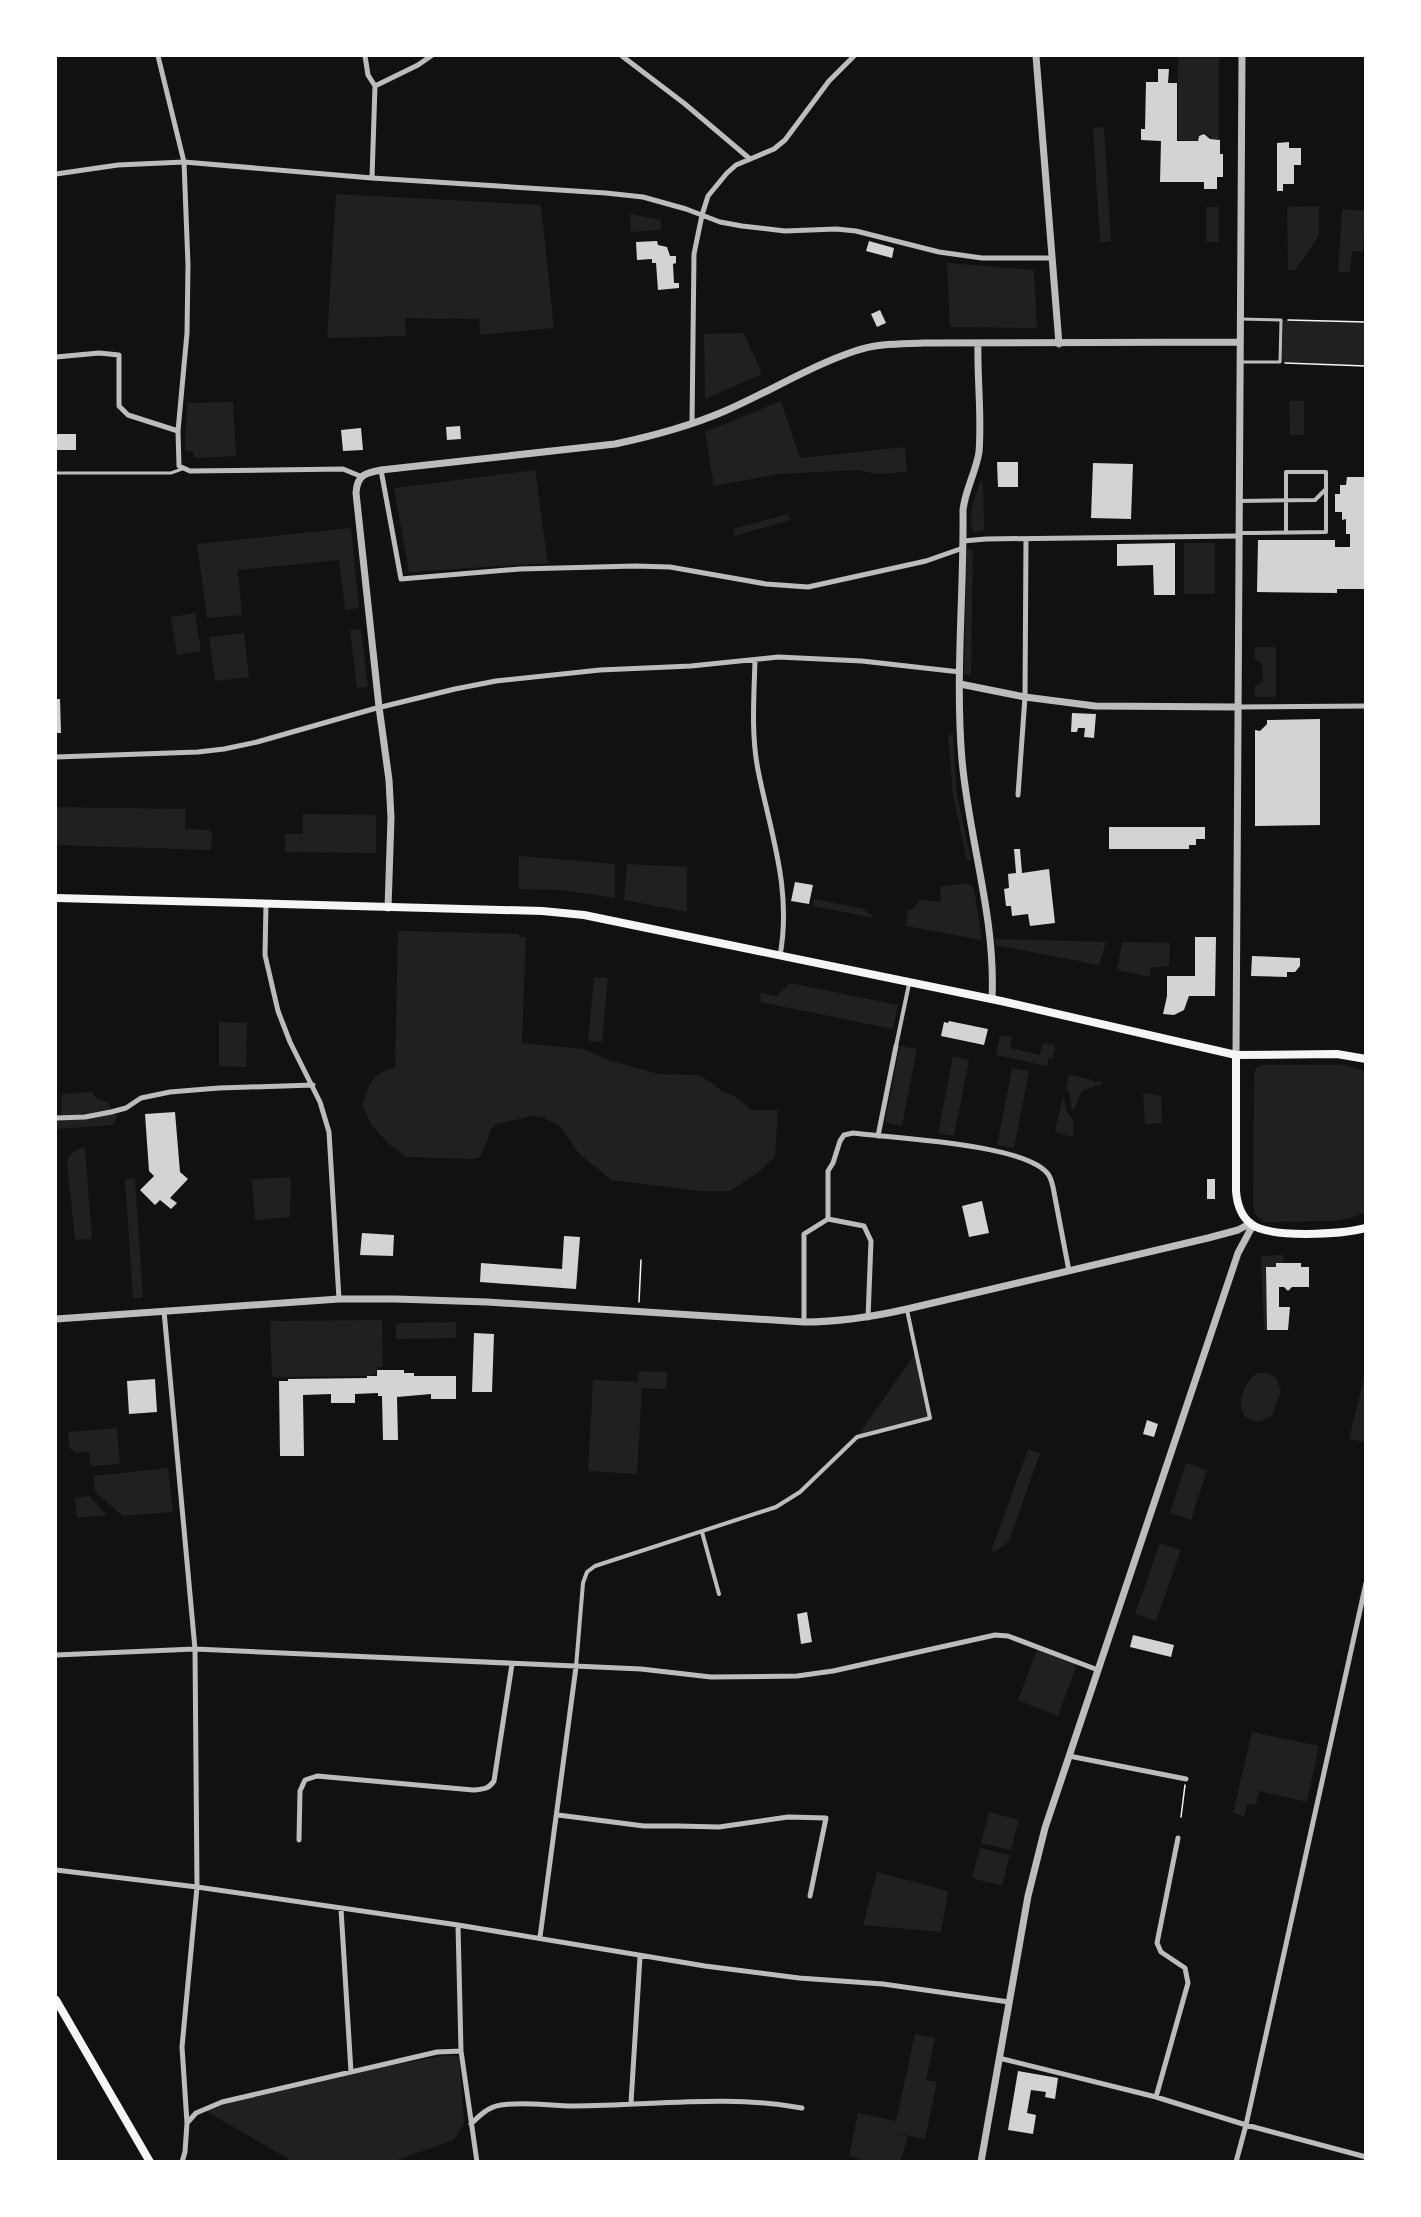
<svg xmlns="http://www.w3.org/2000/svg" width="1421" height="2217" font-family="Ubuntu,sans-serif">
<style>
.green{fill:#202020}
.building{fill:#d3d3d3}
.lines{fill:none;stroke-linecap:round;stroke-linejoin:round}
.path{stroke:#f5f5f5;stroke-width:1.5}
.service{stroke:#bcbcbc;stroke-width:3}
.pedestrian{stroke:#bcbcbc;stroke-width:4}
.minor{stroke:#bcbcbc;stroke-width:5}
.tertiary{stroke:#bcbcbc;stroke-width:7}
.secondary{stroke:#f5f5f5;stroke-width:8}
.primary{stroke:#f5f5f5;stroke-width:8}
</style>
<rect width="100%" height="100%" fill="#111"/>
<!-- green -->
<path class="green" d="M1178 56H1219V139H1211L1210 136 1204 133 1198 136 1197 141 1178 140Z
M1104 127 1111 242H1100L1093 128Z
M336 194 541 205 554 328 480 335 479 319 405 318 406 336 327 338Z
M1319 206V236L1295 270H1288L1287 207Z
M1206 207H1219V242H1206Z
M1342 209 1365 211 1363 252 1352 251 1350 272H1338Z
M630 214 661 220V230L631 232Z
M947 263 1034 270 1037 328 950 327Z
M1281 320 1365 322V366L1280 362Z
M744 333 762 374 705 399 704 334Z
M781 401 800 458 905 447 907 472 876 474 859 470 778 474 714 486 705 432Z
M1289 401H1304V435H1290Z
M233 402 236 456 194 458 193 451H185L187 403Z
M535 470 548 563 409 572 394 488Z
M980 482H983L984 530 974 532C966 518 975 496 980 482Z
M788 514 790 520 735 536 733 529Z
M351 528 359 608 345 610 339 560 238 570 242 615 207 618 197 544Z
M1184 543H1215V594H1184Z
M967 549 973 550 971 675 964 674Z
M195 613 201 651 177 655 171 617Z
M361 629 368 687 357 688 350 630Z
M244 633 249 677 215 681 209 637Z
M1255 647H1276V697H1255V686L1263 681 1262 664 1255 659Z
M948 735H953L957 795 971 860 967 861 953 795Z
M56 807 185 809V829L208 830 212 833 211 850 56 845Z
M303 814 376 815V853L285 852V834H303Z
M519 856 615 864V898L562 890 519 889Z
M627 864 687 867V912L624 900Z
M967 883 974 888 982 940 906 926 908 910H912L920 900 941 902 940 887Z
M814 899 864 909 874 918 813 906Z
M398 931 519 934V937H526L522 1043 584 1049 608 1060 659 1074 698 1075 712 1083 722 1091 734 1096 752 1110H778L775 1157 757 1173 730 1191H699L612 1180 579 1154 561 1127 542 1117 533 1116 496 1124 490 1130 488 1139 480 1157 474 1159 406 1157 389 1144 371 1124 362 1105C370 1084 371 1073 395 1067Z
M995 939 1106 942 1099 965 995 945Z
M1122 942 1170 943 1169 966 1151 968 1150 977 1117 970Z
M594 977 608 978 602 1042 588 1041Z
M790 983 898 1005 893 1029 760 1002 761 993 776 996Z
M219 1022 247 1023 246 1067 219 1066Z
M1000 1035 1012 1037 1010 1048 1040 1055 1043 1043 1054 1045 1055 1050 1052 1053 1054 1054 1053 1059 1049 1058 1047 1066 996 1055Z
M900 1046 917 1049 902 1126 885 1122Z
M953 1056 969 1060 954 1136 938 1133Z
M1264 1065H1343L1365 1071V1212L1351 1218 1334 1221 1264 1222 1255 1214 1253 1207 1254 1075 1256 1068Z
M1012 1068 1029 1071 1014 1148 997 1145Z
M1069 1075 1093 1080V1082L1096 1083 1097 1081 1102 1082 1101 1084 1082 1091 1074 1110 1071 1107 1070 1094 1066 1088Z
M92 1092 96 1098 107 1102 117 1116 113 1125 56 1129V1118L61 1117 62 1094Z
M1143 1093 1161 1096 1162 1123 1145 1124Z
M1063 1095 1067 1113 1073 1120V1137L1055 1132Z
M85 1147 92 1239 75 1240 67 1163C68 1153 76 1150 85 1147Z
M291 1177 290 1217 255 1220 252 1179Z
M135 1178 143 1298H133L125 1179Z
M1283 1255 1284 1263H1276V1267L1266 1268 1267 1330H1264L1261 1256Z
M382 1320 383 1367H376V1374L366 1376 272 1377 270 1321Z
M456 1322V1338L396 1339V1323Z
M915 1354 930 1418 857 1437Z
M639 1371 667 1372 666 1389 642 1388 637 1474 588 1471 593 1380 638 1382Z
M1258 1373H1268L1276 1378 1281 1391 1272 1416 1259 1422 1245 1417C1236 1404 1244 1380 1258 1373Z
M1365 1374V1442L1349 1439Z
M117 1428 120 1464 91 1466 89 1452 75 1453 69 1447 68 1432Z
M1028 1449 1040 1453 1009 1541 993 1553 992 1549Z
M1186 1463 1207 1470 1191 1520 1170 1513Z
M168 1468 173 1512 123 1516 95 1492 94 1476Z
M89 1496 107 1515 77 1518 75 1498Z
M1160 1543 1181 1550 1156 1621 1135 1614Z
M1038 1647 1078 1662 1058 1716 1018 1700Z
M1252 1732 1319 1746 1307 1802 1259 1791 1256 1805 1247 1804 1244 1816 1233 1813Z
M989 1812 1019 1820 1011 1850 981 1843Z
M980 1848 1010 1855 1002 1886 972 1878Z
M877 1872 948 1891 941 1932 863 1925Z
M915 2034 935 2038 926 2080 937 2082 925 2139 894 2133 908 2137 900 2161H865L849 2156 858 2113 896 2121Z
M449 2055 459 2057 464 2124 454 2140 394 2161H292L204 2110 226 2102 354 2072Z"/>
<!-- building -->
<path class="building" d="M1158 69H1169L1168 83H1177V141H1198L1199 136 1204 134 1210 139 1220 140V154H1223V177H1217V189H1204V182H1160L1161 141 1141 140V129H1145L1146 82H1158Z
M1289 142V148H1301V165H1294V184H1283V191H1277V143Z
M657 241 658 245 667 247 670 256H676V263L673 264 674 283H679V288L658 290 656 263H652V259L637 260 636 242Z
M869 241 894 248 892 258 866 251Z
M880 310 886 323 877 327 871 314Z
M460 426 461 439 447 440 446 427Z
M361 428 363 450 343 451 341 430Z
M56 434H76V450H56Z
M997 462H1018V487H998Z
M1093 463 1133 464 1131 519 1091 518Z
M1347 477H1366V589H1337V593L1257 592 1258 540H1335V547H1350V534H1346V519L1342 520V512H1335V494H1340V485H1346Z
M1175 543V595H1154L1153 565 1117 566V544Z
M56 699H60L61 733H56Z
M1072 713 1096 714 1094 738 1084 737 1085 728H1078L1077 732H1071Z
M1320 719V825L1255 826V730L1260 731 1267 724V720Z
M1109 827H1205V839H1196V845H1189V849H1109Z
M1014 849H1020L1022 873 1049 869 1055 923 1030 926 1028 914 1012 916 1011 906H1006L1004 889 1009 888 1008 874 1016 873Z
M795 882 813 885 809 904 791 901Z
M1195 937H1216L1215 996H1189L1184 1010 1174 1015 1163 1014 1167 996V976H1195Z
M1252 956 1300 958V966L1295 972H1287V977L1251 976Z
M949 1021 988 1029 984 1045 941 1036 944 1022 948 1023Z
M175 1112 180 1172 188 1179 170 1198 177 1203 171 1209 160 1200 155 1205 140 1190 154 1176 149 1171 145 1114Z
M1207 1179H1215V1199H1207Z
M982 1201 989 1233 969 1237 962 1206Z
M362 1233 394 1235 393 1256 360 1255Z
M564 1236 580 1237 576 1289 480 1282 481 1263 562 1269Z
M1276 1263H1301V1267H1309V1287H1292L1288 1291 1284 1287H1279V1307H1290L1288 1330H1267L1266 1267H1276Z
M474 1333 494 1334 492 1392H472Z
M377 1370H404V1373H414V1376H456V1399H431V1394L397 1397 398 1440H383L382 1396H378V1393L355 1394V1403H331V1394L303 1395 304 1456H280L279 1381H288V1379L367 1378V1376H377Z
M155 1379 157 1412 129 1414 127 1381Z
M1147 1420 1158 1424 1154 1437 1143 1434Z
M807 1612 812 1642 801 1644 797 1614Z
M1133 1635 1174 1645 1171 1657 1130 1647Z
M1018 2071 1058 2078 1055 2099 1045 2097 1046 2092 1031 2090 1027 2113 1036 2115 1033 2134 1008 2130Z"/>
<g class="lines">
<!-- path -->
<path class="path" d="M1288 320 1366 322
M1285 363 1366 366
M639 1302 641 1260
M1181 1817 1185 1785"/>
<!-- service -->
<path class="service" d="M1240 319 1281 320 1280 362H1241
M56 473H171L182 469"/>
<!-- pedestrian -->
<path class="pedestrian" d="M1239 501 1315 500 1326 489
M1239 533H1251L1326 532V472H1286V533
M896 1046 909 984
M702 1532 719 1594
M576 1667 583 1583 587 1572 595 1566 776 1507 800 1492 857 1437 930 1418 907 1310"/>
<!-- minor -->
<path class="minor" d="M158 56 184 162 188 265 187 333 178 431 179 466 190 471 343 469 360 476
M365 56 368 75 375 86 372 178
M622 56 685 104 750 159
M375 86 418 65 431 56
M56 174 118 165 184 162 372 178 606 193 643 197 686 209 720 222 742 226 785 231 836 229 856 231 939 252 982 258H1052
M56 357 99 353 119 355V406L128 415 178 431
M692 423 694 254 702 215 708 196 727 173 736 165 774 149 785 140 829 81 854 56
M381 470 401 579 520 569 635 566 670 567 766 584 808 587 926 561 963 548
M963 541 986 539 1238 536
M755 660C754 697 751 734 758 770 771 835 792 889 780 956
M1237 707 1366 706
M56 757 198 752 224 749 257 742 373 709 455 689 496 681 600 670 691 666 778 657 862 661 960 672
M1018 795 1025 697 1026 539
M266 904 265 955 278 1011 290 1042 320 1102 329 1132 339 1299
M56 1118 85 1117 111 1112 126 1108 141 1098 170 1092 219 1088 313 1085
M878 1136 896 1046
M164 1311 195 1649 197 1887 182 2047 187 2123 185 2152 182 2162
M868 1318 871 1241 864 1226 828 1219V1171L833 1163 840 1141 844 1135 853 1133C893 1138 1026 1144 1048 1174 1051 1178 1052 1183 1053 1187L1069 1271
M804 1322V1234L828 1219
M56 1655 195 1649 641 1669 711 1677 797 1676 833 1671 995 1635 1008 1636 1098 1670
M1069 1756 1186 1779
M558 1815 644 1826H678L719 1827 788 1817 826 1818 810 1896
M299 1840 300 1791 305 1780 317 1776 473 1790C482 1789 488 1790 494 1781L512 1664
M56 1870 197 1887 458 1925 705 1966 799 1978 883 1984 1009 2002
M341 1909 351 2072
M458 1925 461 2051 477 2162
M540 1937 576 1667
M999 2058 1156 2097 1246 2125 1366 2157
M1156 2097 1188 1983 1185 1968 1161 1952 1157 1943 1178 1838
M631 2103 640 1957
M187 2123 196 2113 222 2102 437 2052 461 2051
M471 2124C480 2115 488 2107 501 2105 525 2101 549 2106 574 2106 650 2106 726 2094 802 2108
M1236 2162 1246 2125 1366 1583"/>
<!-- tertiary -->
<path class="tertiary" d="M1036 56 1059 344
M978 343C977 379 982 416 979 452 976 472 965 490 963 510 964 594 955 677 962 760 969 840 996 918 992 999
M960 684 1025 697 1095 706 1237 707
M388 908 391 818 389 780 379 707 356 493C357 475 365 473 381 470L615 444C653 436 690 426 725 411 769 392 810 366 855 351 877 343 901 344 924 343L1240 342
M1236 1055 1242 56
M56 1319 339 1299H396L487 1302 804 1322C839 1322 872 1317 907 1309L1208 1238 1238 1230 1251 1223
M981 2162 1028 1896 1045 1828 1238 1253 1253 1225"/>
<!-- secondary -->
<path class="secondary" d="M56 2000 150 2162"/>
<!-- primary -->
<path class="primary" d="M56 898 542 911 584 915 1001 1001 1236 1055 1337 1054 1366 1059
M1236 1055V1191C1237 1204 1241 1216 1251 1224 1271 1239 1342 1234 1366 1228"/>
</g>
<!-- border -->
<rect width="1421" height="2217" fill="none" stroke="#ffffff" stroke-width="114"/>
</svg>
